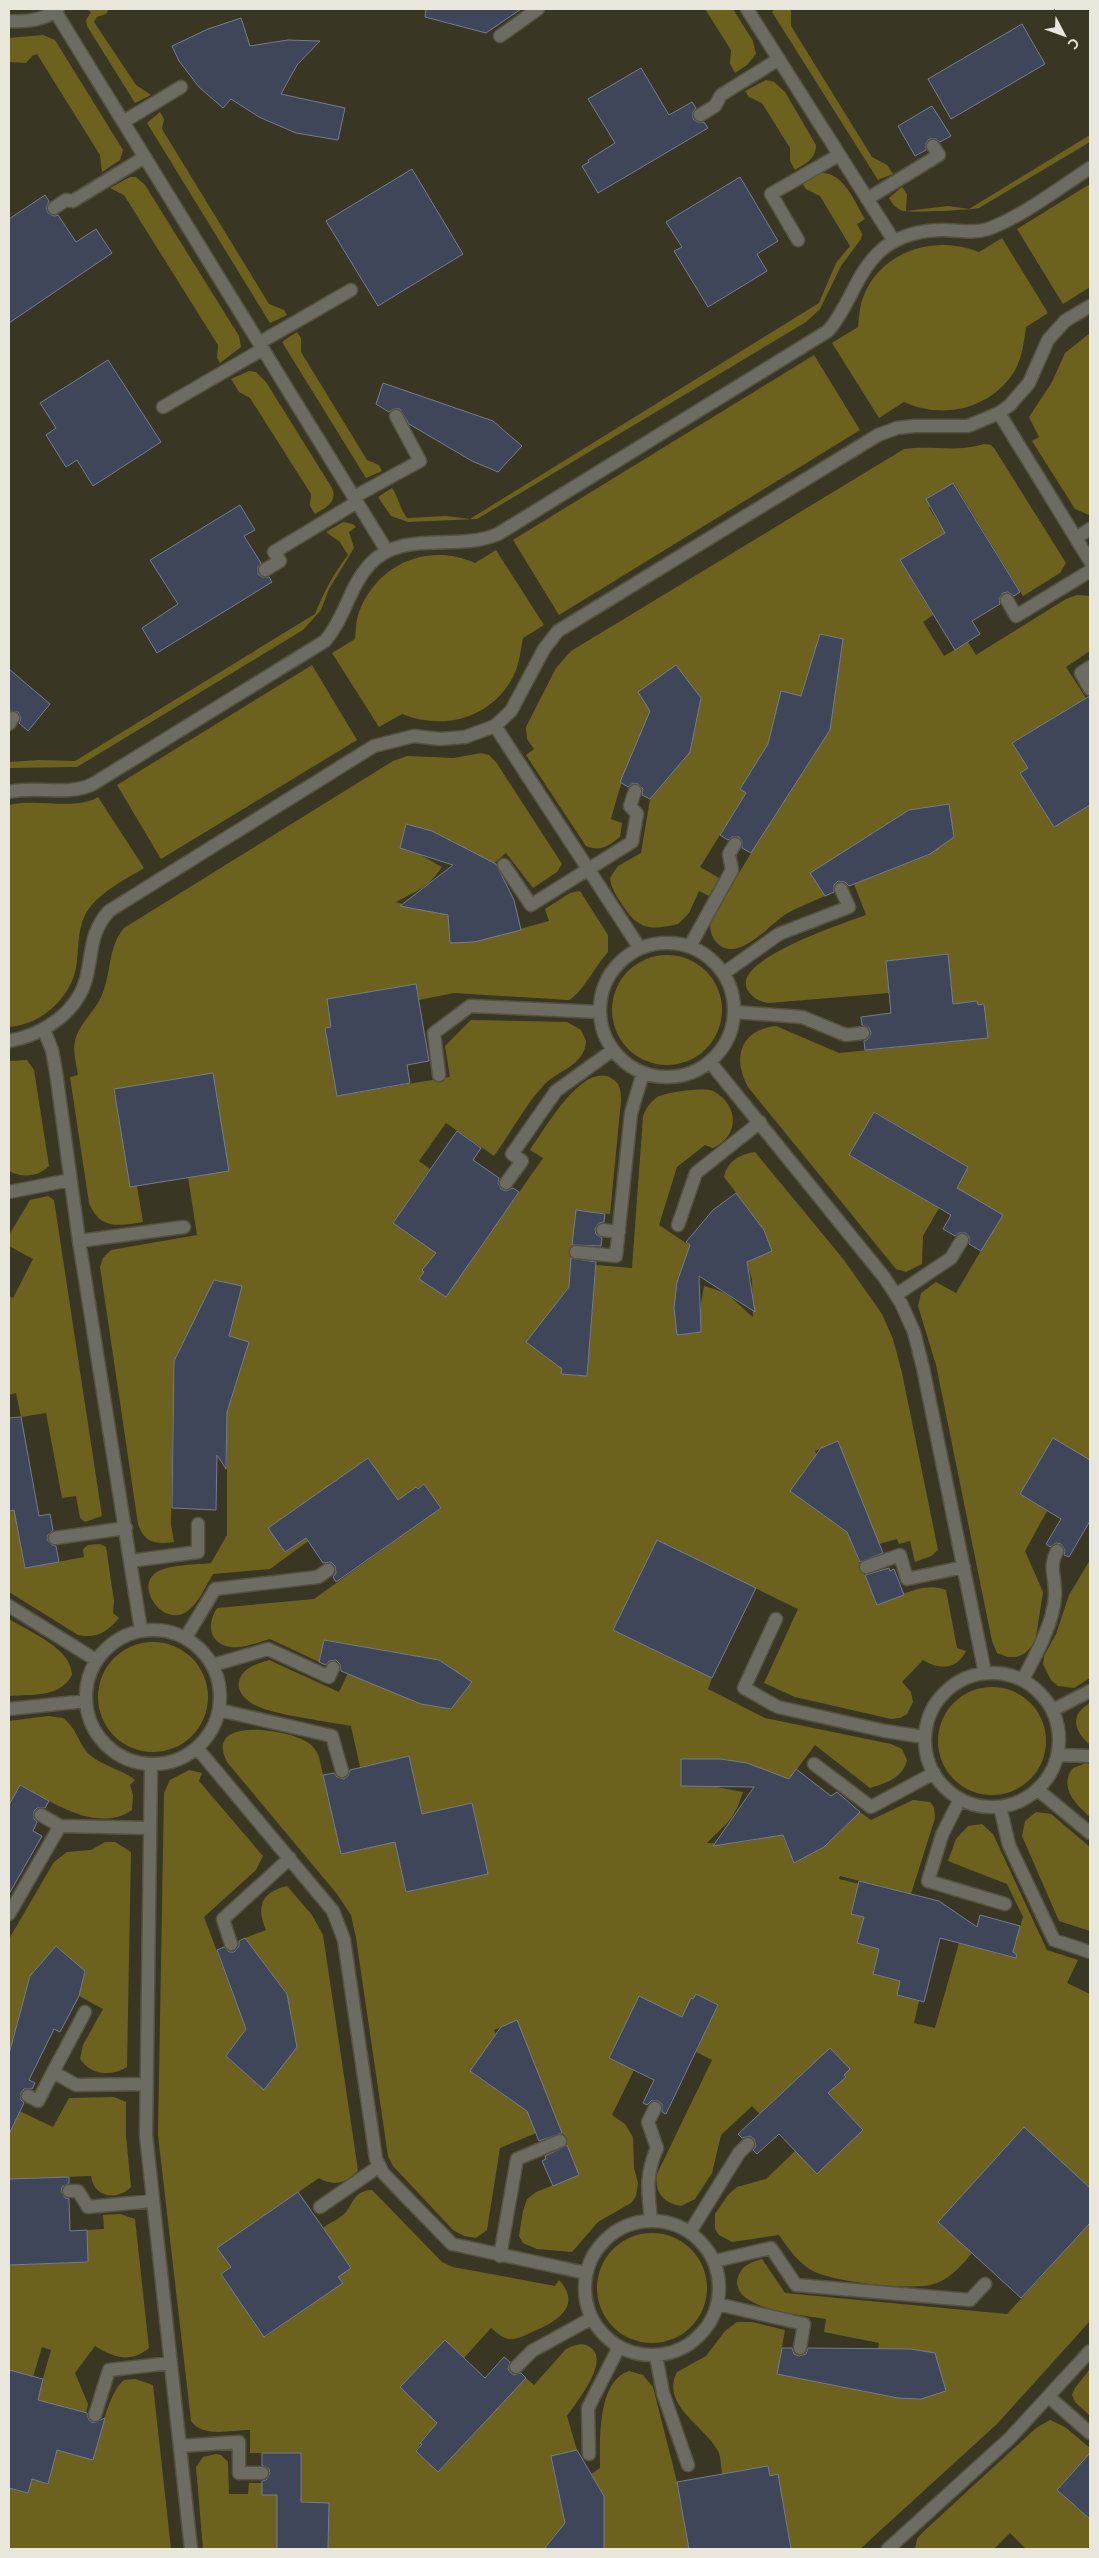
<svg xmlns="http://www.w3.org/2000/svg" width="1099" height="2558" font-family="Ubuntu,sans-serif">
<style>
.green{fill:#6c621e}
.building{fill:#3f4659;stroke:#747d91}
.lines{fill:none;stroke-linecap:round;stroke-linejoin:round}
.lane-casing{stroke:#555340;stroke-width:15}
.street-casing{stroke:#555340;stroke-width:15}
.lane{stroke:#6d6c63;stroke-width:12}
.street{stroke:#6d6c63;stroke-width:12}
</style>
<rect width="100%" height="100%" fill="#393723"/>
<!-- green -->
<path class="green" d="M86 9H109L106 14 97 17 94 22 136 85 151 95 135 103 87 26 86 20 91 12Z
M705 9H733L753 41 756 54 747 65 735 73 730 64 731 50Z
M775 9H791V26L872 157 887 165 893 174 878 180 772 12Z
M43 35 55 40 123 150 120 160 102 172 100 155 37 54 32 56 26 63 9 62V38Z
M766 80 774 82 785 92 816 145C816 159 806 163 795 170L790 161V148L762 103 749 97 745 91Z
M160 112 164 119 162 129 269 304 284 310 287 315 270 323 147 123Z
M1090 135V142L979 208C971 210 909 213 903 211 896 209 892 203 889 198L902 187 907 194 906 211 948 206 969 209Z
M821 173C844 172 855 203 865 219L857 224 862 234 861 239 841 266 820 309 806 322 477 519 408 522 391 516 378 497 392 488C399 498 399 507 407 518L446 516 470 519 819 303 836 263 850 246 820 196 806 189 802 183Z
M130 177H136L145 185 239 336 241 347 220 363 217 358 218 345 124 195 110 188Z
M1090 184V287L1063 304 1017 229Z
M1002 238 1048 313 1026 327C1024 343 1022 358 1014 372 990 409 943 420 904 402L879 418 832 343 858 327C859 320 859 312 861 304 875 253 933 233 979 252Z
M297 332 301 338V352L367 460 379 465 382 471 366 478 282 342Z
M1090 333V514L1089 515 1075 509 1032 441 1039 437 1029 417 1052 382 1065 353Z
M814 355 860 430 559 615 513 540Z
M249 371 256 372 266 382 332 488C338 502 325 508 315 514L310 506 311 494 250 398 239 392 231 379Z
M984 444 991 445 994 448 1066 563 1060 573 1023 596 954 483 926 499 930 507 929 508 957 550 936 563 925 545 900 560 933 615 923 622 944 656 968 642 976 655 1066 599 1077 595 1090 596V651L1066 667 1086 698 1012 743 1028 768 1021 773 1054 827 1090 805V1469L1082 1483 1061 1471 1073 1450 1053 1438 1020 1494 1047 1511 1025 1551 1043 1592 1035 1643 1024 1654 1016 1657H1008L997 1653 992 1641 936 1365 918 1306 921 1293 936 1282 956 1293 1002 1215 955 1189 968 1167 875 1112 849 1155 939 1208 923 1236 922 1264 906 1272 896 1269 748 1087C732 1058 740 1030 776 1026L839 1053 987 1038 984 1004 978 1005 977 1001 929 1010 947 954 887 961 889 993 769 1003C760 1002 752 998 747 989 732 959 845 923 866 915L854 884 929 855 953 837 949 804 909 810 811 873 825 896C812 902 798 907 786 914 769 925 738 964 717 943 711 936 710 930 710 922L751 853 830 730 843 639 820 634 801 696 781 691 768 744 740 789 746 793 700 867 719 878 709 896 699 891 689 913 678 924C648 931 638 929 621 903 616 895 611 888 610 878L618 866 641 853 650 799 690 752 701 698 676 665C648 715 625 764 611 819L622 823 620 837C608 846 601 852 586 846L526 755 534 749 527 739 526 727 556 668 571 651 904 449C934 445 954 453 984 444Z
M343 522 353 524 356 527 349 532 354 548 329 589 321 610 303 630 77 767 9 768V762L39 760 75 761 315 614C324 592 333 574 348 555L340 542 326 532Z
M496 550 544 625 523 638C520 653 519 669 510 682 487 720 441 730 402 714L379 727 332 653 355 639C356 630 356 620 359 612 377 564 428 542 475 563Z
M312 665 357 740 161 859 117 785Z
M481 753 489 755 496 762 562 864 557 872 533 888 506 853 492 865 432 831 406 824 400 848 421 855 442 867C426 890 419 889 396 902L414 908 448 913 473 942 549 921 545 909 570 893 580 891 608 935V952C595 966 584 991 569 1000L454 993 419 1000 416 984 327 999 331 1027 325 1028 337 1096 450 1077 445 1046 471 1020 567 1022 581 1030 586 1041C585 1066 557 1070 543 1086 524 1107 510 1134 494 1156L446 1123 419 1161 430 1169 393 1223 417 1239 454 1230 429 1265 422 1270 424 1272 420 1279 446 1297 543 1158 530 1150C544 1131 582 1062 611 1078 620 1083 621 1090 621 1101L610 1214 576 1210 569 1287 527 1342 550 1360 564 1342 562 1374 587 1376 596 1265 632 1268 643 1117C645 1110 650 1102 656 1098 664 1092 705 1087 713 1091 739 1105 740 1136 713 1148L705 1145 677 1167 659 1225 692 1247C677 1282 673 1296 677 1335L700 1331V1310L704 1286C734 1294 732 1300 753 1317L752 1280 747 1262 772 1251 764 1230 724 1177C727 1161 741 1154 755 1152L844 1260 882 1314 893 1339 902 1373 938 1550 931 1556 915 1562 910 1541 899 1544 897 1539 879 1544 838 1441 815 1451 826 1481 807 1467 790 1491 847 1532 877 1605C899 1597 923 1581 946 1590L957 1648 966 1651C957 1670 939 1670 923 1660L902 1682 911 1692 913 1702 907 1714 900 1718 891 1719 795 1697 764 1683 798 1609 657 1540 613 1630 712 1678 708 1689 765 1718 891 1744 902 1749 907 1760C903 1778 886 1783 870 1788L815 1745 788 1781 720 1759H682L681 1786 717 1787 743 1792C733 1823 727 1822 707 1843 733 1844 757 1842 781 1832L794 1863 824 1847 860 1812 871 1820 913 1800 930 1802 934 1807 935 1818 911 1894 840 1876 839 1879 859 1884 864 1917 858 1943 879 1949 873 1974 900 1981 897 1995 919 2001 914 2023 935 2028 959 1943 1011 1957 1023 1917 1007 1884 948 1861 956 1839 968 1826 982 1824 993 1834 1047 1950 1078 1960 1067 1983 1090 1994V2188L1024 2128 938 2222 972 2253C962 2265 952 2277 937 2283 916 2292 834 2282 813 2271 798 2263 788 2248 779 2235L732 2242 719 2235 715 2229V2214L728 2195 737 2187 766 2179 795 2151 808 2108 846 2077 844 2075 760 2114 752 2106 721 2135 712 2173 695 2199 681 2206C663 2203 654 2192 657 2174L712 2060 696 2052 718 2005 696 1994 693 1999 691 1998 688 2005 690 2006 675 2038 639 1997 609 2058 634 2070 612 2115 625 2124 633 2137 634 2168 638 2183 636 2196 631 2203 598 2222 572 2252 537 2249 523 2243 519 2236 520 2229 523 2211 527 2199 536 2192 579 2175 517 2021 494 2030 506 2060 470 2071 527 2111 536 2133 500 2148 487 2230 476 2238 464 2236 453 2230 393 2166 388 2156 356 1938 351 1915 337 1894 227 1762C202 1714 294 1730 310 1744 314 1747 317 1752 319 1757L341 1854 395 1842 406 1892 487 1874 472 1804 422 1814 409 1757 360 1767 351 1726C325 1721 282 1716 259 1707 249 1703 236 1693 239 1681 243 1667 257 1664 269 1660L339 1692 348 1673 421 1704 451 1709 472 1682 439 1660 324 1640 319 1662 270 1639C258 1642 244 1649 231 1647 208 1644 207 1623 217 1608L314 1599 441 1508 424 1484 417 1489 416 1487 409 1492 410 1494 376 1518 385 1482 368 1458 269 1528 286 1552 328 1522 318 1534 270 1569 213 1574C206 1585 198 1605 186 1612 161 1628 131 1581 161 1570 176 1564 195 1565 211 1563L227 1535V1412L249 1342 229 1336 242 1286 214 1280 174 1360 171 1525 174 1542C155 1545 144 1542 138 1524L100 1267 103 1258 111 1250 197 1235 188 1177 114 1090 130 1187 137 1186 143 1222C119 1226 100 1230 89 1203L70 1077 78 1075C76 1063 72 1049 76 1037 81 1022 95 1011 101 997 112 974 107 948 124 928L393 761 407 756 454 758Z
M98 797 144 868C123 881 97 893 85 915 77 931 79 951 76 968 70 999 40 1025 9 1027V805C38 798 75 811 98 797Z
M612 1010a55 55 0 1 1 110 0a55 55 0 1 1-110 0Z
M27 1060 34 1070 49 1166C38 1177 22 1178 9 1171V1061Z
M48 1196 54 1200 102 1516 85 1522 80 1518 76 1496 62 1498 46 1413 21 1417 16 1393 9 1395V1296L13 1298 33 1259 9 1246V1235L30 1200Z
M17 1509 18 1530 25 1568 84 1557 83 1549 88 1545 100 1544 106 1547 114 1601 113 1613 119 1618C108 1632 95 1639 78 1635L9 1592V1511Z
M1090 1560V1678L1074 1688 1058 1686 1051 1680 1043 1664 1044 1656 1056 1634 1069 1595Z
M9 1619C30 1632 72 1649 72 1675 60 1698 32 1694 9 1696Z
M98 1697a55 55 0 1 1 110 0a55 55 0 1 1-110 0Z
M938 1741a54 54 0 1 1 108 0a54 54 0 1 1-108 0Z
M1090 1703V1745C1074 1731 1069 1715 1090 1703Z
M48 1716 63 1718C77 1728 78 1744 90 1755 104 1767 122 1769 135 1780L130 1785 133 1795 132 1810C98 1834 51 1802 21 1785L9 1805V1721Z
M1086 1763 1090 1764V1817C1076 1804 1058 1788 1073 1768Z
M189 1770 202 1773 199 1781 263 1856 256 1870 204 1917 246 2029 226 2056 264 2090 297 2047 287 1994 245 1938 266 1930C256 1907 261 1892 287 1886L312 1915 323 1935 358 2170C347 2183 334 2187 319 2178L218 2248 231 2267 221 2274 265 2337 342 2283 338 2277 350 2268 323 2228C329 2223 341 2218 346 2212 354 2201 355 2191 372 2190L442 2262 453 2267 555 2286 559 2280C583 2306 556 2322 534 2331 526 2335 517 2340 508 2339 501 2337 496 2332 491 2328L464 2358 445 2340 401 2387 458 2406 425 2436 416 2451 438 2472 526 2378 534 2385 566 2349C574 2345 583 2341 591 2348 610 2361 576 2403 567 2416L577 2450 551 2456 565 2523 549 2542 554 2549H328L329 2503H299L301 2453H250V2430C231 2430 203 2438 191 2421L158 2135 164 1793 170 1780Z
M1036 1812 1051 1814 1090 1847V1931L1059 1921 1022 1836 1025 1821Z
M105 1842H115L131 1852 127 2067C111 2077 91 2075 80 2059L83 2045 103 2009 79 1996 85 1971 56 1946 30 1976 9 2054V1939L54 1862 67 1852 91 1850Z
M114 2097 126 2102V2136L131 2187C117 2201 94 2198 91 2176L9 2179V2106L53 2127 69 2098Z
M120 2214 135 2219 149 2348C130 2364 113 2357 95 2346L75 2373 88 2404 86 2413 73 2410 24 2430 39 2392 51 2350 42 2347 33 2377 9 2370V2265L88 2262 87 2230 104 2229 103 2215Z
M1090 2223V2321L997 2424 860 2549H791L778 2475 770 2476 768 2466 722 2474C721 2467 721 2457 718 2451 704 2425 660 2405 677 2372L706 2356 725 2331 737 2322H752L785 2330 777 2374 898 2398 921 2399 946 2391 934 2353 878 2349 879 2343 824 2332 826 2319C805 2315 728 2310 738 2277 742 2265 751 2262 762 2259L785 2293 1007 2314Z
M597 2288a55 55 0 1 1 110 0a55 55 0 1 1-110 0Z
M1090 2369V2416L1075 2402 1072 2395 1075 2388Z
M629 2371 643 2375 653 2387 677 2482 689 2549H599L604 2544V2496L591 2474 600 2468C600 2441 597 2381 629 2371Z
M135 2379 153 2385 171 2549H9V2488L28 2493 32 2479 48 2484 57 2450 93 2460C99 2440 108 2392 124 2380Z
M1050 2420 1065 2427 1090 2448V2465L1084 2460 1057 2490 1090 2519V2549H1026L1010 2533 994 2549H915L917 2539 923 2532 1036 2428Z
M216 2454 221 2455 228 2462 229 2494H248L249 2483H262V2495H277V2549H203L196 2467 203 2457Z"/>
<!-- building -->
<path class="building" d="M426 9H521L486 33 425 17Z
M241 18 250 46 288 40 320 41 297 65 281 94 345 108 338 140 296 133 259 117 231 99 223 108 199 87 179 61 172 46 208 29Z
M1022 24 1045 64 951 119 928 79Z
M641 68 669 115 692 102 696 108 693 112V119L697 122H704L708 128 598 193 582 166 589 162 588 160 615 143 588 99Z
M932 106 951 136 940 142 936 139H929L926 143V150L915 156 898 126Z
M412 169 463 254 378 306 326 221Z
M740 177 778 241 757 254 767 271 708 307 674 251 682 247 666 222Z
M45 195 49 201 46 208 48 213 54 216 58 215 76 242 96 229 112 253 9 323V219Z
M108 360 161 442 93 486 77 460 66 467 46 435 56 428 40 403Z
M383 383 493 421 522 446 498 472 472 461 409 424 400 409H393L389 412 376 404Z
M953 483 1020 592 1014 596 1008 592 1003 593 999 599 1000 604 972 621 980 634 955 650 900 560 945 533 926 499Z
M240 505 255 530 244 536 261 563 258 567V574L262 577H269L272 582 157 653 142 628 178 604 150 560Z
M820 634 843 639 830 730 751 853 742 848V841L739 837H732L728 840 720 835 746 793 740 789 768 744 781 691 801 696Z
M676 665 701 698 690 752 650 799 642 795 643 789 638 784 633 783 628 787 620 782 650 711 638 692Z
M9 669 50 704 28 731 19 723 21 718 18 712 9 711Z
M1088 697H1090V805L1054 827 1020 773 1028 768 1012 743Z
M949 804 954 837 930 854 849 886 845 882 838 881 834 885V892L825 896 810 873 909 810Z
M406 824 432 831 496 864 514 900 521 930 474 942 450 943 448 915 400 906 453 865 400 848Z
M948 954 953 1004 977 1001 978 1005 984 1004 988 1038 865 1050 864 1041 868 1039 871 1033 869 1028 862 1025 861 1017 891 1013 886 961Z
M416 984 429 1061 407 1065 410 1083 337 1096 325 1028 331 1027 327 999Z
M213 1073 229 1171 130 1187 114 1089Z
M874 1112 968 1167 957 1188 1003 1215 981 1251 969 1244V1237L966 1233H959L955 1236 943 1229 951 1215 849 1155Z
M457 1131 481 1148 473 1160 499 1178 498 1183 501 1189 506 1191 513 1188 519 1192 446 1297 419 1279 424 1272 422 1270 436 1253 393 1223Z
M736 1193 764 1230 772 1251 747 1262 755 1312 699 1276 701 1332 677 1335 674 1308 677 1282 690 1245 686 1242 713 1210Z
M576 1210 605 1214 604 1222 599 1223 595 1229 596 1234 602 1238 601 1246 572 1245Z
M571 1258 596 1262 587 1376 561 1374 562 1369 526 1342 569 1287Z
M214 1280 242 1286 229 1336 249 1342 227 1412 226 1469 217 1455 216 1510 172 1508 174 1361Z
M21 1417 39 1516 50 1514 53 1530 48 1535 47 1540 52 1545 56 1546 59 1562 25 1568 14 1510 9 1511V1418Z
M1053 1438 1090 1460V1521L1069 1557 1064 1555 1065 1550 1061 1544 1056 1543 1050 1547 1046 1544 1061 1519 1020 1494Z
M838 1441 883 1553 860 1562 847 1532 790 1491 821 1448Z
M368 1458 398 1500 416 1487 418 1489 424 1484 441 1508 336 1582 333 1577 336 1573 335 1566 331 1562 323 1563 306 1538 285 1552 268 1528Z
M657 1540 756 1588 712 1678 613 1630Z
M889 1568 890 1571 894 1569 904 1595 877 1605 865 1575Z
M324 1640 439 1660 472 1682 451 1709 421 1704 341 1671 340 1664 336 1660 329 1661 326 1665 319 1662Z
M409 1756 422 1814 472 1803 488 1874 406 1892 395 1842 341 1854 323 1775 334 1773 337 1777 344 1779 348 1776 350 1770Z
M681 1759H720L747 1763 789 1779 796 1769 831 1796 837 1792 860 1812 824 1847 794 1863 783 1835 713 1846 754 1787 681 1786Z
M20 1785 49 1801 45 1808H37L34 1811V1819L37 1822 33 1831 42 1836 9 1894V1805Z
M859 1881 939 1901 977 1927 980 1915 1020 1926 1013 1952 1017 1955 1016 1958 940 1938 924 2002 897 1995 900 1981 873 1974 879 1949 857 1943 864 1917 851 1914Z
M245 1938 287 1994 297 2047 264 2090 226 2056 246 2029 217 1950 224 1947 229 1952H234L239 1946V1941Z
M56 1946 85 1971 79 1996 60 2032 54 2029 29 2080 35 2083 32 2089H24L21 2093V2100L24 2103 9 2134V2054L30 1976Z
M696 1994 718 2005 666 2114 662 2112V2104L658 2101H651L647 2105 643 2103 654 2080 609 2058 639 1996 682 2017 691 1998 693 1999Z
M517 2020 562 2133 539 2141 527 2111 470 2071 501 2027Z
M830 2048 850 2069 844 2075 846 2077 828 2093 863 2130 817 2174 779 2134 757 2154 753 2150 756 2146 754 2139 750 2136 742 2138 738 2134Z
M1024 2127 1090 2188V2223L1021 2298 938 2222Z
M567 2145 579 2175 553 2186 542 2161 546 2159 545 2156Z
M69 2177V2183L62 2187 61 2191 65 2198 69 2199 70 2231 87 2230 88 2262 9 2265V2179Z
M298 2192 351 2268 338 2277 343 2283 264 2337 221 2274 231 2267 217 2248Z
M445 2340 485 2378 504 2357 510 2362 508 2369 511 2373 514 2375 521 2373 526 2378 438 2472 416 2451 422 2444 420 2443 437 2423 400 2387Z
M782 2348H792L794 2354 799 2356 806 2354 808 2348 911 2349 935 2353 946 2391 921 2399 898 2398 777 2374Z
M9 2370 43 2379 38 2400 87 2413 89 2420 93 2423 105 2418 93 2460 57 2450 48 2484 32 2479 28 2493 9 2488Z
M577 2450 604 2496V2549H544L565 2523 551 2456Z
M262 2453H301V2502L329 2503 328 2549H277V2495H262V2481L266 2480 270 2473 269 2469 262 2465Z
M1090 2453V2519L1057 2490Z
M768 2466 770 2476 778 2474 791 2549H689L677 2482Z"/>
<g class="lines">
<!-- lane casing -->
<g class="lane-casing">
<path id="lane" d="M747 9 894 241
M55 11 387 551
M9 21C26 22 45 20 58 9
M500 36 538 9
M700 115 715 106 721 95 779 59
M123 122 181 87
M867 199 939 155 933 146
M54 208 66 200 73 201 145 157
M798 240 771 194 839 155
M259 343 351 290
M163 407 263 349
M999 413 1090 561
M354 497 420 461 396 416
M1076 538 1090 529
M265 570 280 561 274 552 357 502
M1007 600 1016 616 1090 571
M1090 667 1081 673 1090 689
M9 724 13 718
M495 726 639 947
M504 865 531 905 632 842 637 814 630 806 635 791
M600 1010a67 67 0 1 1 134 0a67 67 0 1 1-134 0Z
M690 946 732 870 729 854 735 844
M724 973 779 934 849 907 841 889
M735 1012 802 1017 846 1035 863 1033
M44 1030 52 1050 56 1072 79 1241 141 1630
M710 1062 884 1277 901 1303 914 1332 923 1368 985 1673
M439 1075 434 1033 470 1006 600 1012
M506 1183 522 1161 512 1154 556 1091 613 1050
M9 1192 70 1180
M678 1225 696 1173 760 1122
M603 1230 619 1232
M79 1241 184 1227
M576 1252 616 1256 631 1113 643 1073
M896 1295 951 1258 962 1240
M55 1538 126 1528
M130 1561 198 1552V1524
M866 1567 900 1555 907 1579 964 1567
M9 1606 96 1660
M776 1619 744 1688 778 1707 885 1731 924 1737
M86 1697a67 67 0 1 1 134 0a67 67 0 1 1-134 0Z
M186 1637 215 1589 318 1577 328 1570
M213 1665 268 1649 329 1677 333 1668
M925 1740a67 67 0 1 1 134 0a67 67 0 1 1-134 0Z
M1023 1679C1035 1657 1054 1622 1055 1596 1056 1578 1048 1567 1057 1551
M9 1709 86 1701
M219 1710 332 1736 342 1771
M1053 1710 1090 1691
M197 1748 333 1911 344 1940 376 2159 383 2173 452 2244 586 2273
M1058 1755 1090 1756
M814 1764 871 1807 934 1773
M151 1765 146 2135 191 2549
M1038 1790 1090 1833
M960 1799 942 1835 928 1881 1005 1904
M1000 1807 1009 1845 1054 1940 1090 1952
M41 1815 60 1826
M9 1914 60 1826 150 1828
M231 1944 223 1919 290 1858
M85 2012 53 2072 76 2085 146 2084
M28 2096 38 2101 53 2072
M69 2191H78L88 2207 152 2201
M320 2207 378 2167
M651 2220C648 2190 645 2176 657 2148L648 2122 655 2108
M585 2288a67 67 0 1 1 134 0a67 67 0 1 1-134 0Z
M690 2232 739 2153 748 2144
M500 2256 517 2159 560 2141
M715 2261 771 2248 796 2285 970 2300 985 2284
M717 2304 804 2324 800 2348
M656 2356 663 2393 688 2465
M516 2367 532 2351 592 2318
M1049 2397 1090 2433
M95 2415 109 2370 171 2363
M180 2446 239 2442V2473H262
M589 2454 588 2408 619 2347"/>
</g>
<!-- street casing -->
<g class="street-casing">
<path id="street" d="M9 792C37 785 66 797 93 784L325 641C345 618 349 587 370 564 403 529 457 552 498 534L828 331C851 305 856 270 885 247 902 235 922 230 943 230 958 230 973 234 988 229 1023 216 1059 188 1090 168
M9 1041C43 1035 79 1012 87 975 93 948 90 933 109 911L374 746 414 736 440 739 465 737 495 726 511 711 544 649 558 631 878 435 897 428 914 426H968L999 413 1010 405 1029 383 1048 340 1065 321 1090 306
M888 2549 1010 2438 1090 2351"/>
</g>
<!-- lane -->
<use href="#lane" class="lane"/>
<!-- street -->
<use href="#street" class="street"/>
</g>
<!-- border -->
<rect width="1099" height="2558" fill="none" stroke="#e9e7db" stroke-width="20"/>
<!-- north arrow -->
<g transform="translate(1064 35) rotate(131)" stroke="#393723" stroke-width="4" paint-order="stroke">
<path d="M0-4L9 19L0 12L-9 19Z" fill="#e9e7db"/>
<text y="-8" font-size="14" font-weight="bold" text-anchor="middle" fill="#e9e7db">С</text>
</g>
</svg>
